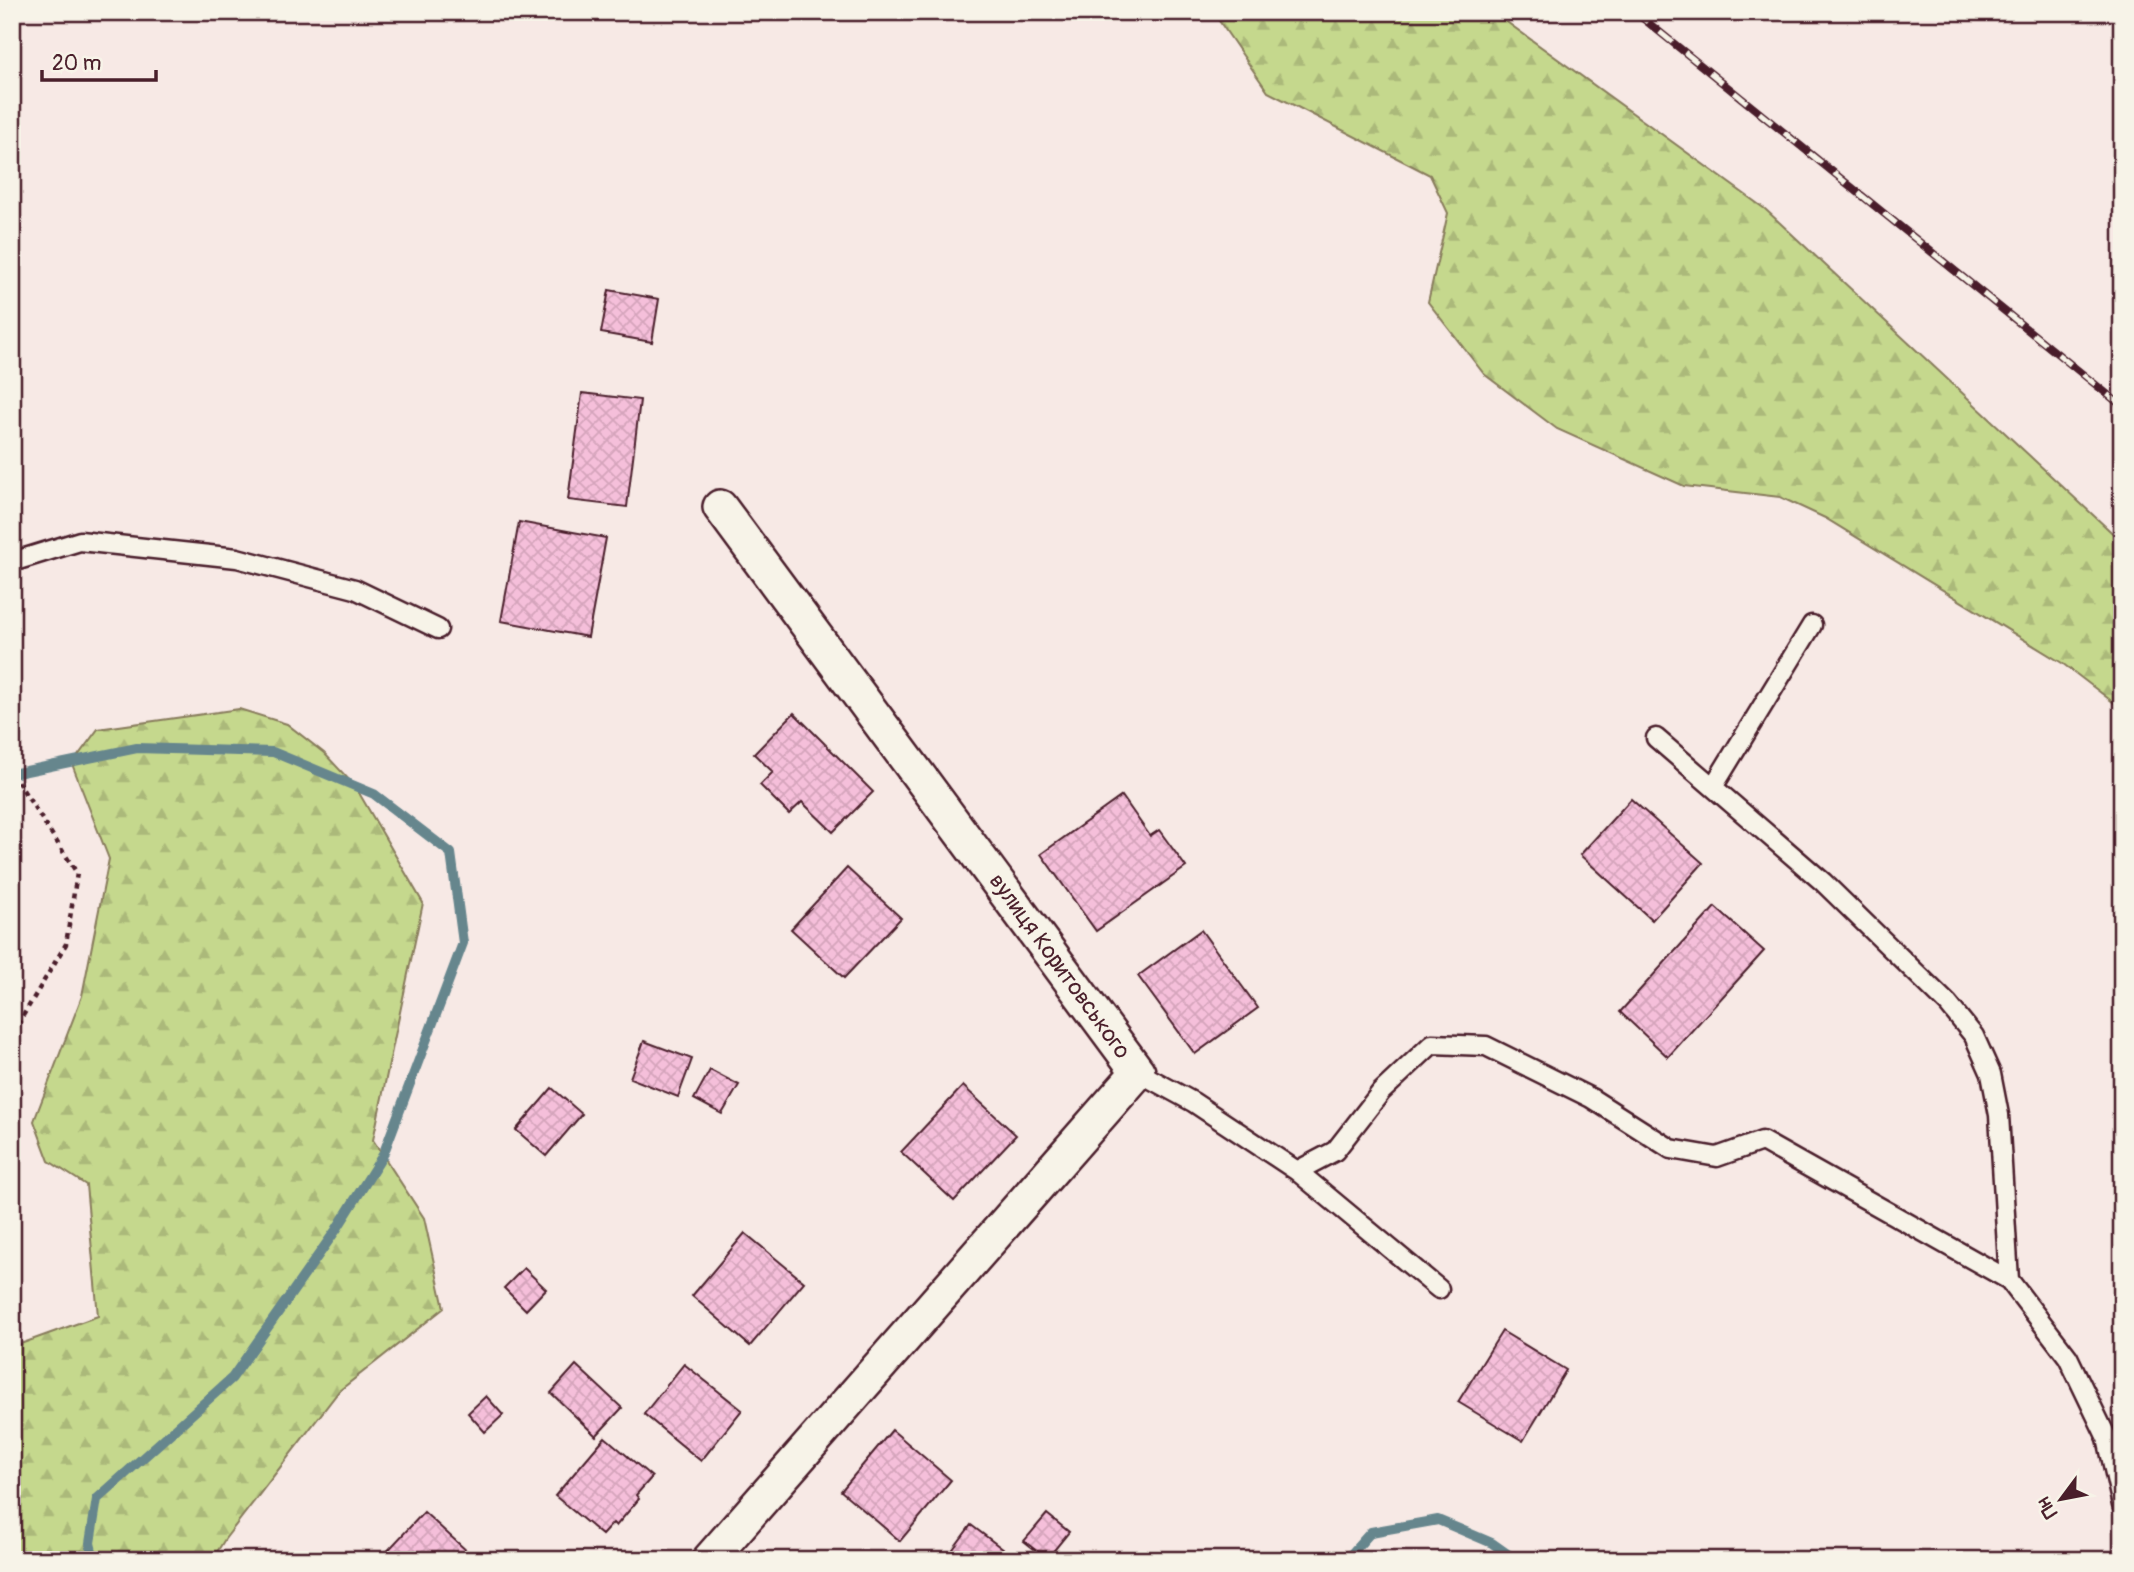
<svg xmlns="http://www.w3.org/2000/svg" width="2134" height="1572" font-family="Pangolin,sans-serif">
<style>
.forest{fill:url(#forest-firs);stroke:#887c5c;stroke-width:2}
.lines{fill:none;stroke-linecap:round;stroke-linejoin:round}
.stream{stroke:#66868d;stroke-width:10}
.building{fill:url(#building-cross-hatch);stroke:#4a1f2b;stroke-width:2}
.service-casing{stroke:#4a1f2b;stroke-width:23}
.minor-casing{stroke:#4a1f2b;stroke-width:38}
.path{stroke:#4a1f2b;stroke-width:4.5;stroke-dasharray:5 5;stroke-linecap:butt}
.service{stroke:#f7f3e8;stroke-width:18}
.minor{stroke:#f7f3e8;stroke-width:33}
.rail-casing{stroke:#4a1f2b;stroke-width:8}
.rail{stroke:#f7f3e8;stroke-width:5;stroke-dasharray:16;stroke-linecap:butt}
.labels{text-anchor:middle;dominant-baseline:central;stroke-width:5;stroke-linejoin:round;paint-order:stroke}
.street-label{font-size:23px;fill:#4a1f2b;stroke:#f7f3e8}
</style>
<defs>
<pattern id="forest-firs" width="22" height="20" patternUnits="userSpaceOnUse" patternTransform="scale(1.75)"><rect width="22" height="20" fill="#c5d88d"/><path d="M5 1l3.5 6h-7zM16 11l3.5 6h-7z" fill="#abb97a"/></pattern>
<pattern id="building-cross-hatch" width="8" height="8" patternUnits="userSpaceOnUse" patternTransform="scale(1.75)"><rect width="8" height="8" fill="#f5bfda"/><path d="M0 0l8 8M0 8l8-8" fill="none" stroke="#d4a4bb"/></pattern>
</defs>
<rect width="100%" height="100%" fill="#f7e9e5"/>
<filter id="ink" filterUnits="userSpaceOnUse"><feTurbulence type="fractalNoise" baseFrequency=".0143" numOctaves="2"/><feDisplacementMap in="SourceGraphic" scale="14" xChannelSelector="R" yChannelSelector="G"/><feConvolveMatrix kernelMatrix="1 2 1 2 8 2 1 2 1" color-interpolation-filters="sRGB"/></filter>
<g filter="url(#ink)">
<!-- forest -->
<path class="forest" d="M1213 12H1493L1765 209 2122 542V709L2062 663 1825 518 1780 497 1684 486 1557 429 1484 374 1428 302 1448 213 1430 175 1268 92Z
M239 709 287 724 324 753 355 786 423 903 373 1140 424 1218 444 1308 339 1391 225 1539 212 1560H12V1347L98 1316 86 1185 49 1161 34 1121 82 996 109 859 72 764 98 729Z"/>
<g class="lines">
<!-- stream -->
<path class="stream" d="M12 774 137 748 273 752 374 794 451 853 463 943 383 1155 336 1230 232 1378 97 1499 90 1543 94 1560
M1346 1560 1371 1532 1438 1520 1492 1543 1516 1560"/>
</g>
<!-- building -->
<path class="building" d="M609 290 659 299 652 342 601 333Z
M582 393 640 400 627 507 568 500Z
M519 522 606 538 588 637 501 621Z
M794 713 873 792 833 832 802 802 789 814 760 785 773 772 754 754Z
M1122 796 1150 836 1159 830 1186 867 1096 931 1041 854Z
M1631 799 1703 863 1652 920 1580 855Z
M847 868 901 918 844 978 791 929Z
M1715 907 1764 951 1668 1057 1620 1012Z
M1201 930 1258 1008 1195 1054 1138 976Z
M644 1041 692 1059 678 1097 630 1078Z
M710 1070 739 1085 722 1114 694 1099Z
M963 1086 1016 1135 954 1201 901 1152Z
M552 1088 582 1114 546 1156 516 1130Z
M745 1233 804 1282 750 1346 692 1296Z
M524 1268 546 1289 526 1310 504 1288Z
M1502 1331 1566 1370 1523 1441 1458 1402Z
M684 1364 742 1410 701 1461 644 1414Z
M576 1365 622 1408 596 1436 551 1393Z
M486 1396 503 1415 485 1432 468 1413Z
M892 1430 951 1480 900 1541 841 1491Z
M605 1437 652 1477 636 1495 639 1499 616 1526 613 1523 602 1535 555 1496Z
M424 1512 468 1552 461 1560H379Z
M1047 1514 1069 1532 1047 1559 1024 1541Z
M971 1525 1008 1553 1003 1560H945Z"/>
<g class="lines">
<!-- service casing -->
<g class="service-casing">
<path id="service" d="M12 562 80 541 237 558 355 589 438 629
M1656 738 1823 882 1948 1004 1974 1036 1991 1074 1999 1115 2009 1280
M1713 787 1812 625
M1138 1072 1193 1102 1297 1171 1335 1151 1381 1092 1432 1044 1486 1046 1591 1098 1671 1149 1717 1157 1762 1141 2009 1280 2068 1357 2107 1438 2122 1505
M1297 1171 1439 1289"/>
</g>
<!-- minor casing -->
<g class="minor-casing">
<path id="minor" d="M709 1560 1138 1072 720 507"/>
</g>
<!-- path -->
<path class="path" d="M12 773 77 873 66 944 12 1034"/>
<!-- service -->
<use href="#service" class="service"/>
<!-- minor -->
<use href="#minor" class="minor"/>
<!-- rail casing -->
<g class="rail-casing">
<path id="rail" d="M1635 12 2122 406"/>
</g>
<!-- rail -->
<use href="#rail" class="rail"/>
</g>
</g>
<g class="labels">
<!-- street labels -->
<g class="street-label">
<text transform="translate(1060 966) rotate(54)">вулиця Коритовського</text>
</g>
</g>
<!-- margin -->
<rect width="2134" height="1572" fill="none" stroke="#f7f3e8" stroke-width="42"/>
<rect x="21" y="21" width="2092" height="1530" fill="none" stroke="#4a1f2b" stroke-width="2.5" filter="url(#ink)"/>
<!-- north arrow -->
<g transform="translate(2061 1499) rotate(238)" stroke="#f7f3e8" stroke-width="5" paint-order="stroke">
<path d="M0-5L12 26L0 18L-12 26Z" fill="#4a1f2b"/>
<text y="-10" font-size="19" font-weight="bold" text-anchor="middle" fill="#4a1f2b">Пн</text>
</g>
<!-- scale -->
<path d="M42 70v10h114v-10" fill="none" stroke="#4a1f2b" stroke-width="3.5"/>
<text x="52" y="70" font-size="21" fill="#4a1f2b" stroke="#f7f3e8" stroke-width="5" paint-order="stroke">20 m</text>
</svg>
